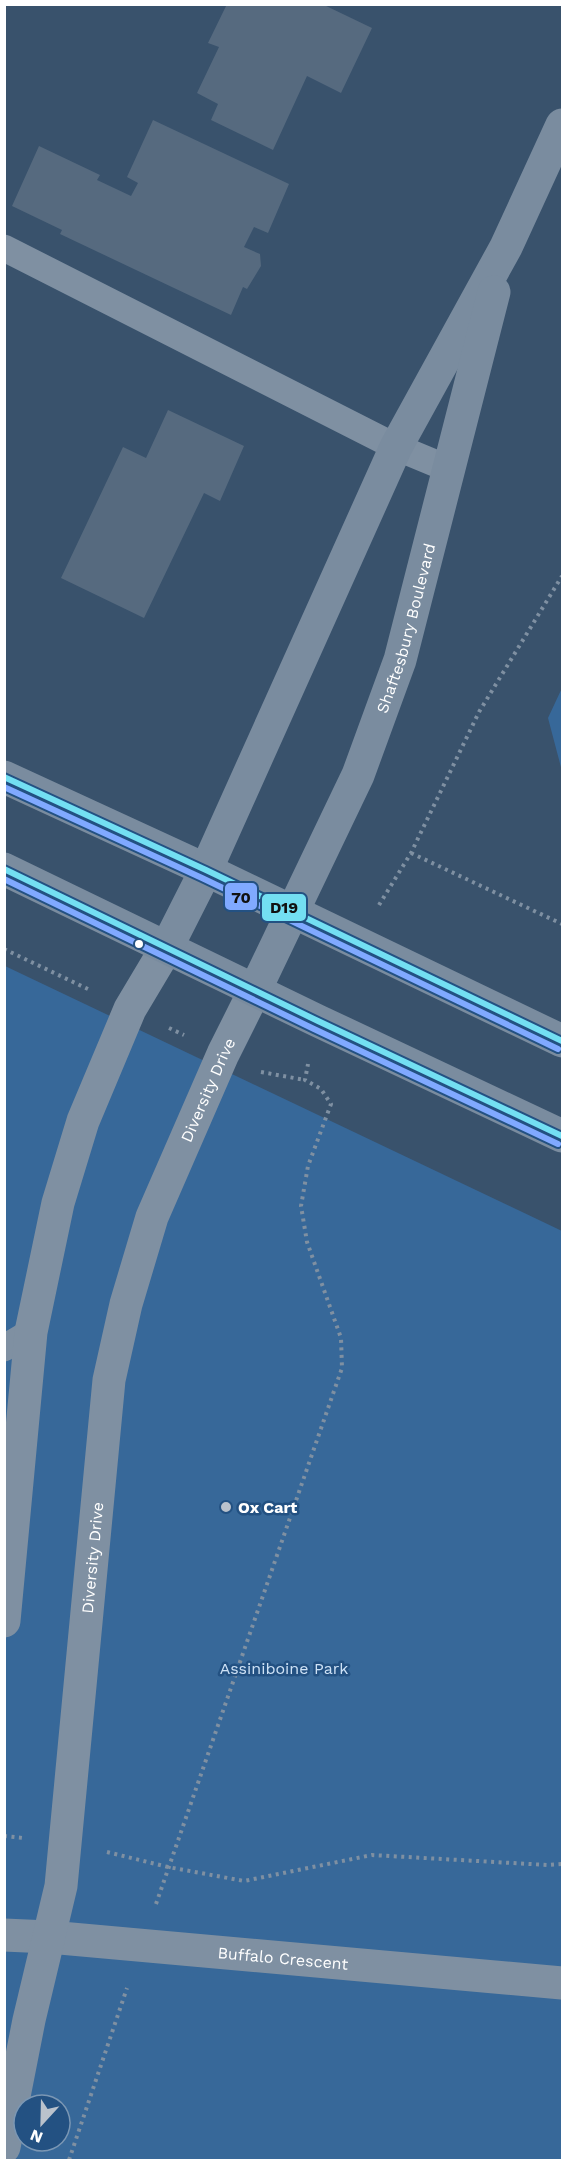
<svg xmlns="http://www.w3.org/2000/svg" width="567" height="2165" font-family="'Work Sans',sans-serif">
<style>
.green{fill:#376899;fill-rule:evenodd}
.building{fill:#566a7f}
.lines{fill:none;stroke-linecap:round;stroke-linejoin:round}
.path{stroke:#7f90a2;stroke-width:4;stroke-dasharray:3 4.5;stroke-linecap:butt}
.lane{stroke:#7f90a2;stroke-width:27}
.street{stroke:#7f90a2;stroke-width:33}
.secondary{stroke:#7a8c9f;stroke-width:33}
.bus-1-casing{stroke:#235182;stroke-width:10}
.bus-2-casing{stroke:#235182;stroke-width:10}
.bus-1{stroke:#73dff2;stroke-width:6}
.bus-2{stroke:#80a9ff;stroke-width:6}
.bus-dot{fill:#fff;stroke:#235182;stroke-width:2}
.poi-dot{fill:#bac2cc;stroke:#235182;stroke-width:2}
.labels{text-anchor:middle;dominant-baseline:central;stroke-width:5;stroke-linejoin:round;paint-order:stroke}
.street-label{font-size:16px;fill:#fff;stroke:#235182}
.poi-label{font-size:16px;font-weight:bold;fill:#fff;stroke:#235182;text-anchor:start}
.park-label{font-size:16px;fill:#cee2f6;stroke:#235182}
.line-badge{stroke:#235182;stroke-width:2}
.pale-badge-label{font-size:16px;text-anchor:middle;font-weight:bold;fill:#111}
</style>
<rect width="100%" height="100%" fill="#39526c"/>
<!-- green -->
<path class="green" d="M562 688V771L548 718Z
M5 966 562 1231V2160H5ZM24 2105H60V2141H24Z"/>
<!-- building -->
<path class="building" d="M227 4H322L372 28 341 93 307 76 273 150 211 120 218 104 197 93 219 47 208 43Z
M153 120 289 184 268 233 254 227 244 247 260 254 261 266 247 289 243 287 231 315 60 234 62 230 12 206 39 146 100 175 97 180 131 196 138 183 127 177Z
M168 410 244 446 220 501 204 493 144 618 61 578 123 447 146 458Z"/>
<g class="lines">
<!-- path -->
<path class="path" d="M411 853 562 924
M379 905 411 853 479 712 562 576
M4 949 92 991
M169 1028 184 1035
M261 1072 305 1080
M4 1836 23 1838
M107 1852 168 1867 244 1881 372 1855 547 1865 562 1864
M156 1904 342 1368 341 1338 307 1242 301 1206 308 1166 331 1104 321 1089 305 1080 308 1064
M69 2160 127 1988"/>
<!-- lane -->
<path class="lane" d="M4 248 396 447 449 469
M4 1348 31 1332"/>
<!-- street -->
<g class="street">
<path d="M4 1621 31 1332 58 1203 83 1121 130 1009 167 947"/>
<path id="s1" d="M4 1935 49 1937 562 1983"/>
<path id="s2" d="M4 2147 29 2020 61 1886 109 1380 126 1304 152 1217 223 1054 255 990"/>
</g>
<!-- secondary -->
<g class="secondary">
<path d="M4 777 206 870 562 1041"/>
<path d="M4 869 318 1021 562 1136"/>
<path d="M167 947 206 870 396 447 506 247 562 125"/>
<path id="s3" d="M255 990 358 775 400 660 494 292"/>
</g>
<!-- bus-1 casing -->
<g class="bus-1-casing">
<path id="bus-1" d="M4 777 206 870 562 1041
M4 869 318 1021 562 1136"/>
</g>
<!-- bus-2 casing -->
<g class="bus-2-casing">
<path id="bus-2" d="M4 787 202 878 558 1049
M4 879 314 1029 558 1144"/>
</g>
<!-- bus-1 -->
<use href="#bus-1" class="bus-1"/>
<!-- bus-2 -->
<use href="#bus-2" class="bus-2"/>
</g>
<!-- markers -->
<circle class="bus-dot" cx="139" cy="944" r="5"/>
<circle class="poi-dot" cx="226" cy="1507" r="6"/>
<g class="labels">
<!-- street labels -->
<g class="street-label">
<text stroke="none"><textPath href="#s3" startOffset="393">Shaftesbury Boulevard</textPath></text>
<text stroke="none"><textPath href="#s2" startOffset="1083">Diversity Drive</textPath></text>
<text stroke="none"><textPath href="#s2" startOffset="597">Diversity Drive</textPath></text>
<text stroke="none"><textPath href="#s1" startOffset="280">Buffalo Crescent</textPath></text>
</g>
<!-- poi labels -->
<g class="poi-label">
<text x="238" y="1507">Ox Cart</text>
</g>
<!-- park labels -->
<g class="park-label">
<text x="284" y="1668">Assiniboine Park</text>
</g>
</g>
<g class="line-badge">
<rect x="224" y="882" width="34" height="29" rx="6" fill="#80a9ff"/>
<rect x="261" y="893" width="46" height="29" rx="6" fill="#73dff2"/>
</g>
<g class="pale-badge-label">
<text x="241" y="903">70</text>
<text x="284" y="913">D19</text>
</g>
<!-- border -->
<rect width="567" height="2165" fill="none" stroke="#ffffff" stroke-width="12"/>
<!-- north arrow -->
<g transform="translate(42 2123) rotate(202)"><circle r="28" fill="#235182" stroke="#7b97b4" stroke-width="1.5"/>
<path d="M0-4.5L10 22L0 15L-10 22Z" fill="#bac2cc"/>
<text y="-9" font-size="16" font-weight="bold" text-anchor="middle" fill="#ffffff">N</text>
</g>
</svg>
